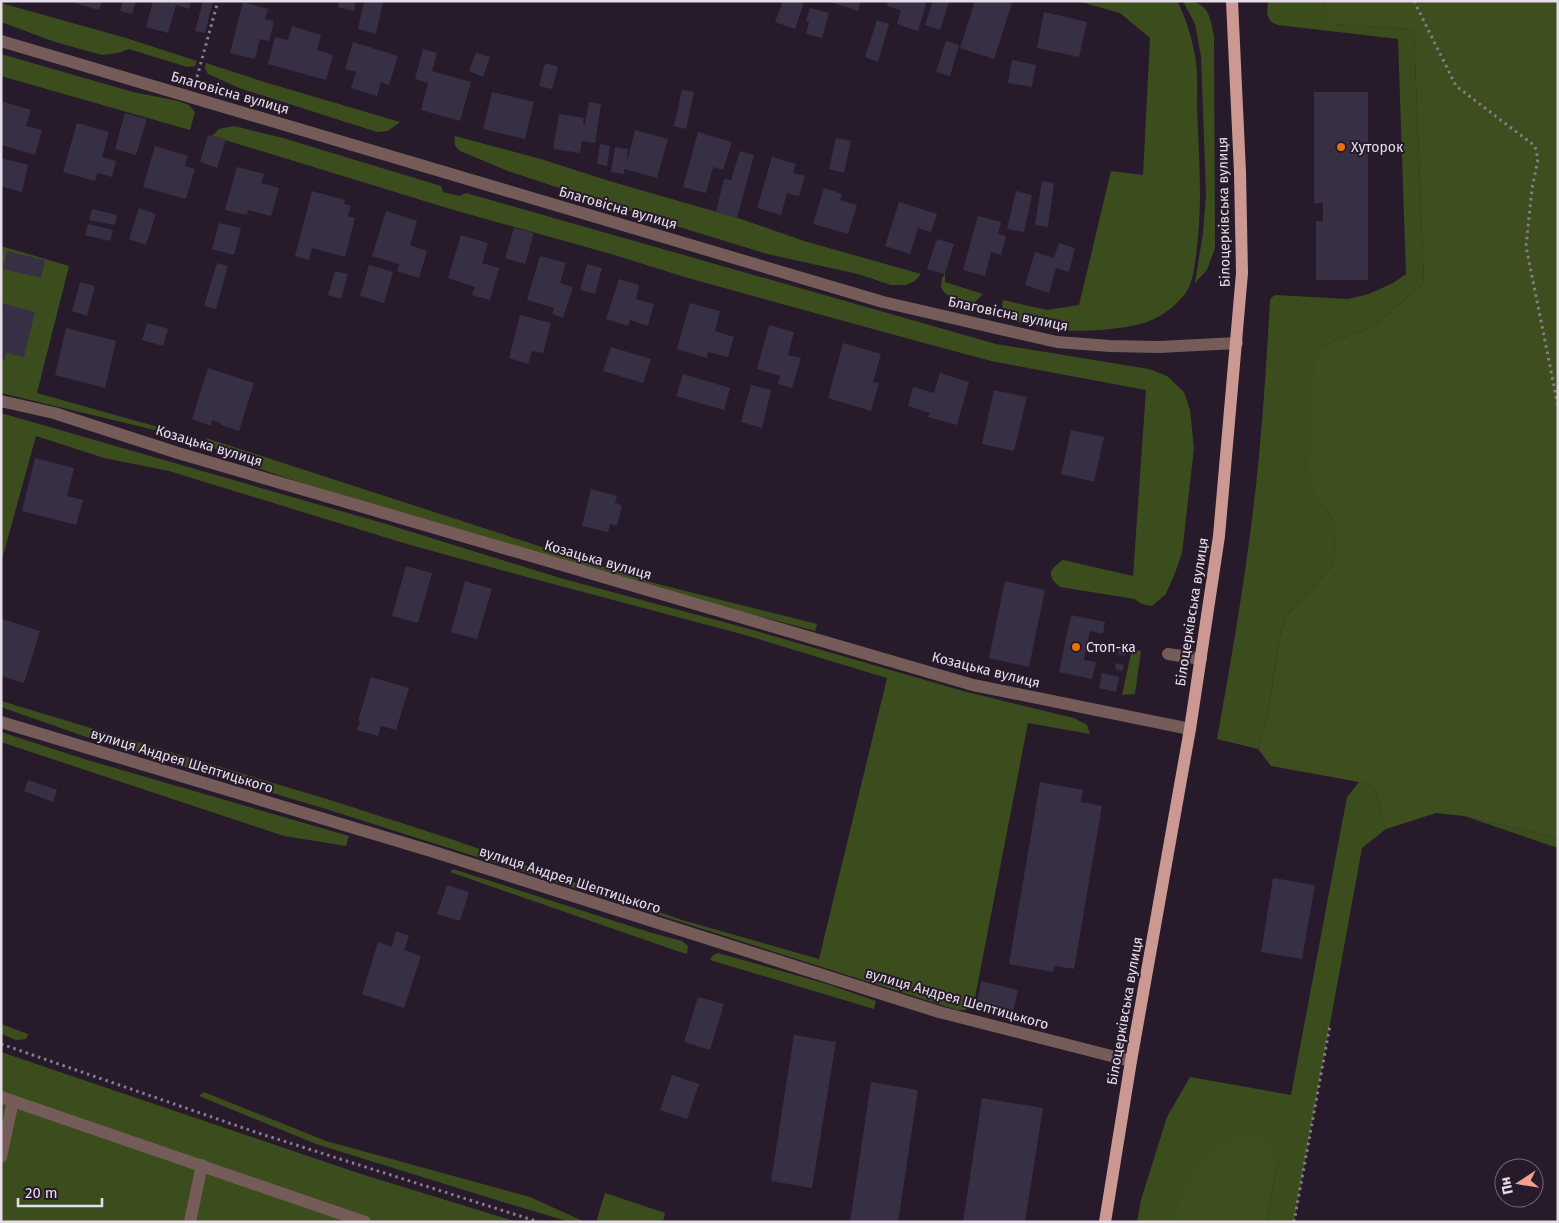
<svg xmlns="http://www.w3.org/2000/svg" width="1559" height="1223" font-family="'Fira Sans',sans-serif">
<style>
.green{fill:#3c4d1d}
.forest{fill:#3e4e1e}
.building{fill:#373045}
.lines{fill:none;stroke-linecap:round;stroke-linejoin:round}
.path{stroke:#877c8a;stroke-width:3;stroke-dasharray:2.5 4;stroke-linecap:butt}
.service{stroke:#755c59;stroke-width:12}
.minor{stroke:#755c59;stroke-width:12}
.primary{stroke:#cc9892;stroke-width:12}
.food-dot{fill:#e8710a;stroke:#271a2b;stroke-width:2}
.labels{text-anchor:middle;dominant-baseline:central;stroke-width:4;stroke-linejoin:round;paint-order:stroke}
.street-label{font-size:14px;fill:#e6dde9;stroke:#271a2b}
.poi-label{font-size:14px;fill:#e6dde9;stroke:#271a2b;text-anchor:start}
</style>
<rect width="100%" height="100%" fill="#271a2b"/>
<!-- green -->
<path class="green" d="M1077 1H1177C1185 15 1192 39 1195 55 1198 72 1197 90 1197 108 1199 157 1203 206 1196 255 1194 268 1193 283 1185 294 1176 305 1165 314 1152 320 1130 330 1069 334 1044 328 1030 325 997 322 1003 300L1047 310 1079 305 1111 171 1143 175 1150 38 1120 13Z
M1183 1C1208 1 1210 15 1214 36L1215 248 1207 270 1195 283 1203 233 1206 194 1201 56 1195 24Z
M1268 1H1323L1328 19 1335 24 1409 29 1414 34 1424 283 1373 327 1324 345 1314 493 1335 523 1334 565 1288 614 1281 631 1267 719 1258 749 1217 739C1234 645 1250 551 1259 456 1264 404 1267 352 1270 300L1272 297 1276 295 1348 299 1369 294 1393 283 1406 274 1398 39 1278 25 1271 22 1267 14Z
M1 3 126 38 197 61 195 66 187 67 129 49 118 53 102 55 55 42 1 22Z
M1 54 133 92 178 101 189 105 195 112 190 130 1 76Z
M206 63 261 81 400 122 388 131 377 132 239 88 208 74 205 68Z
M234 126 283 138 441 186 443 192 459 196 466 193 996 344 1149 369 1167 376 1184 392 1190 410 1194 448 1182 553 1175 573 1166 594 1152 606C1145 605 1140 604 1135 599L1060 587C1046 576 1049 569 1063 560L1133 576 1146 390 991 361 913 340 688 278 611 254 457 211 212 136 219 129Z
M455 136 541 159 606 180 741 219 804 241 921 274 915 281 906 285H891L858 274 767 254 663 222 508 171 460 151C454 146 454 143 455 136Z
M1 246 69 266 37 393 176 432 167 433 1 393Z
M945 274V282L983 294 975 302C963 302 946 299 941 287L942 278Z
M1 413 386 524 560 578 746 628 963 691 1074 718 1087 725 1090 734 1028 723 974 1003 965 1010H957L326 809 92 739 1 707V701L330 800 448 838 682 920 819 959 887 678 745 635 523 576 407 544 169 471 104 458 36 436 1 563Z
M206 438 650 582 817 624 815 631 650 587 304 484 229 458 211 446Z
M1132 649 1141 651 1135 694 1122 695Z
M1 732 84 759 349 836 346 846 284 836 1 742Z
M1359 782 1375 788 1386 829 1362 848 1294 1222H1267L1276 1168 1188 1181 1172 1222H1137L1141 1200 1167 1117 1190 1077 1291 1095 1347 797Z
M1464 816 1558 838V848Z
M453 869 652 933 682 941 688 946 687 954 677 951 450 872Z
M718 953 827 984 876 1001 874 1009 710 960 713 955Z
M1 1024 28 1034 26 1039 16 1040 1 1034Z
M1 1052 361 1174 517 1222H1Z
M204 1092 326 1141 530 1197 585 1222H570L506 1203 316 1144 199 1096Z
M605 1193 665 1213 663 1222H596Z"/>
<!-- forest -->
<path class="forest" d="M1323 1H1558V838L1464 816 1436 813 1386 829 1375 788 1359 782 1271 766 1258 749 1267 719 1281 631 1288 614 1334 565 1335 523 1314 493 1308 472 1315 358 1324 345 1373 327 1424 283 1414 34 1409 29 1334 24 1328 19Z
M1241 1133 1259 1135 1272 1151 1276 1168 1267 1222H1172L1187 1181 1213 1149Z"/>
<!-- building -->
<path class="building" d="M68 1H102L99 10Z
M123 1H136L132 14 120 11Z
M153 1H191L189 9 176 5 168 33 146 27Z
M203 1H213L205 33 195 31Z
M339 1H356L354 11 338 7Z
M364 1H383L376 34 358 29Z
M783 1 804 2 795 29 775 22Z
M828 1H861L858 11Z
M888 1H927L918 31 897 24 901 10 887 6Z
M933 1 949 2 940 30 925 25Z
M975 1H1007L1012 3 994 59 960 48Z
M243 2 268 9 265 19 274 21 269 41 260 39 255 59 230 53Z
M810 8 829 13 822 38 806 34 809 22 806 21Z
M1044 12 1087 22 1079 57 1037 48Z
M877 20 889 24 878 62 865 57Z
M292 26 321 35 317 50 333 55 326 80 268 64 275 37 288 40Z
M946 41 959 45 950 76 936 72Z
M353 42 398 56 389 85 381 82 377 96 351 88 356 72 345 69Z
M423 49 437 53 432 71 471 82 460 121 421 110 428 83 415 79Z
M476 52 490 57 483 77 469 71Z
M1012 60 1036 65 1032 87 1008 83Z
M545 63 558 67 552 89 539 86Z
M682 90 694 92 686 129 674 126Z
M492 92 534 102 525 139 483 129Z
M1314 92H1368V280H1316V221H1323V203H1314Z
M1 101 31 110 26 126 42 130 35 155 1 145Z
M589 102 601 104 595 143 582 141 580 153 553 149 559 114 584 118 583 124H585Z
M125 113 147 119 136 155 115 149Z
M77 123 109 132 102 157 116 161 112 177 97 173 95 181 63 172Z
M635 130 668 139 657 178 624 169V174L611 172 615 147 628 149 626 165Z
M698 132 732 142 723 170 713 167 706 193 683 187Z
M208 135 226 139 217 168 200 162Z
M836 138 851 141 844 173 829 169Z
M600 144 610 146 607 166 597 164Z
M155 146 188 156 185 166 195 169 186 199 143 187Z
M740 151 754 155 737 218 716 212 724 179 731 180Z
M772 157 796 164 793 173 805 176 799 196 787 193 781 215 757 208Z
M1 158 28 165 22 192 1 186Z
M237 167 264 174 261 183 279 188 271 216 248 210 247 215 225 210Z
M1042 181 1054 183 1048 227 1035 225Z
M824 188 842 194 840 200 857 205 848 234 813 224Z
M312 191 345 200 344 204 351 206 348 216 355 218 345 257 312 248 309 260 295 256Z
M1016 191 1032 195 1024 232 1007 229Z
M899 202 937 214 931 232 918 228 910 254 885 246Z
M139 208 156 214 146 245 129 239Z
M92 209 117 215 115 225 89 220Z
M386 211 417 221 410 245 427 251 419 278 397 271 399 264 372 256Z
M978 216 1001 222 998 234 1006 236 1001 255 991 252 985 276 963 270Z
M219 223 241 228 234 255 212 249Z
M88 224 113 230 110 241 85 235Z
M514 228 534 233 525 264 505 258Z
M461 235 488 243 482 263 499 268 490 300 472 295 475 287 448 278Z
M937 239 954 244 945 274 927 269Z
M1059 243 1075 248 1069 272 1056 268 1049 293 1025 285 1035 252 1054 258Z
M7 251 45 260 41 278 3 269Z
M540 256 566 263 560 283 573 287 563 318 552 314 554 308 527 300Z
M217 263 228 266 216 309 204 306Z
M587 264 602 268 595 294 580 290Z
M369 265 393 272 384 303 360 296Z
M335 271 348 274 341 299 328 295Z
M619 279 639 285 636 299 654 304 648 326 630 320 628 326 606 319Z
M80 282 95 286 87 316 72 311Z
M1 303 35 312 24 357 6 353 5 360 1 359Z
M690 303 720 311 715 331 734 337 728 357 708 352 707 358 677 349Z
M520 315 551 323 543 353 532 351 528 364 509 358Z
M147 323 168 329 163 346 142 340Z
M769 325 794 332 788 355 801 358 792 388 778 384 780 376 757 369Z
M66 328 116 341 105 388 55 375Z
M843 343 881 354 873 382 879 383 871 411 828 398Z
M611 347 651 359 643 383 603 371Z
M208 368 254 383 239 431 221 425V423L212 420 211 426 192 419Z
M940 373 969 382 957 425 928 417 930 413 908 406 913 387 934 393Z
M683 374 730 388 724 410 676 396Z
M751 385 771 390 762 428 741 422Z
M994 390 1027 397 1014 451 982 444Z
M1071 430 1104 437 1094 482 1061 474Z
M35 458 74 468 67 496 83 500 76 525 22 511Z
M591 489 617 496 615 503 622 505 617 526 610 524 608 532 582 526Z
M406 566 432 573 418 623 392 616Z
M465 581 492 589 477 639 451 632Z
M1005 581 1045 590 1029 667 989 658Z
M1071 615 1105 622 1103 634 1090 631 1084 660 1096 662 1092 679 1059 672Z
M2 619 40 631 24 683 1 676Z
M1119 649 1127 650 1125 656 1118 654Z
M1116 663 1124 665 1122 671 1115 669Z
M1102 673 1119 677 1116 692 1099 688Z
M371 677 409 688 396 730 381 726 378 736 357 730 360 721H358Z
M28 780 57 790 53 802 24 791Z
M1040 782 1083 790 1081 802 1102 806 1074 969 1055 966 1053 972 1009 964Z
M1273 878 1315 885 1302 959 1261 952Z
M447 885 469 892 460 921 437 914Z
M396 931 409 936 404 950 421 956 404 1008 362 994 378 942 392 947Z
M981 981 1018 990 1013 1012 977 1003Z
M698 997 724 1004 710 1050 684 1042Z
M794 1035 836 1042 812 1188 771 1181Z
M672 1075 699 1084 687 1119 660 1110Z
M871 1082 918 1090 898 1222H850Z
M982 1098 1043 1108 1025 1222H963Z"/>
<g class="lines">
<!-- path -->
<path class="path" d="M1414 1 1456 86 1535 146 1538 159 1532 189 1526 246 1558 406
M197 77 218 1
M1 1044 255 1132 539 1222
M1294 1222 1330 1025"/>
<!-- service -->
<path class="service" d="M1168 654 1201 659
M1 1097 365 1222"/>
<!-- minor -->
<path class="minor" d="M1 41 883 302 1057 342 1110 346 1159 347 1237 343
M1 401 54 413 178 453 973 685 1190 729
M1 722 431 851 939 1012 1131 1061
M1 1157 13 1101
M190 1222 202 1165"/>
<!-- primary -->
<path class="primary" d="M1105 1222 1131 1061 1190 729 1219 536 1242 273 1240 172 1232 1"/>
</g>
<!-- markers -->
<g class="food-dot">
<circle cx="1341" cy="147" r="5"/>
<circle cx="1076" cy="647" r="5"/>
</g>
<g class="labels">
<!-- street labels -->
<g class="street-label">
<text transform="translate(230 93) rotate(16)">Благовісна вулиця</text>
<text transform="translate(618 208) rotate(16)">Благовісна вулиця</text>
<text transform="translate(1224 212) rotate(-91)">Білоцерківська вулиця</text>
<text transform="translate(1008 314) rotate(12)">Благовісна вулиця</text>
<text transform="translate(209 446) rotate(17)">Козацька вулиця</text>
<text transform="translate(598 560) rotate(16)">Козацька вулиця</text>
<text transform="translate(1192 612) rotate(-81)">Білоцерківська вулиця</text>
<text transform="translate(986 670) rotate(14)">Козацька вулиця</text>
<text transform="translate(182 761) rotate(17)">вулиця Андрея Шептицького</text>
<text transform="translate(570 880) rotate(18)">вулиця Андрея Шептицького</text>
<text transform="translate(957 999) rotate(16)">вулиця Андрея Шептицького</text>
<text transform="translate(1125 1011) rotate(-80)">Білоцерківська вулиця</text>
</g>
<!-- poi labels -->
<g class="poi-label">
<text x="1351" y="147">Хуторок</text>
<text x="1086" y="647">Стоп-ка</text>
</g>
</g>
<!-- border -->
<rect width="1559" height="1223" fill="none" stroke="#e6dde9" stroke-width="5"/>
<!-- north arrow -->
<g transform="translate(1519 1183) rotate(258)"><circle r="24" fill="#271a2b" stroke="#736877"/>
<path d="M0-4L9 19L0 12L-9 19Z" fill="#f59d8f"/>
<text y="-8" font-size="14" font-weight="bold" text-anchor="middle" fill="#e6dde9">Пн</text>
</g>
<!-- scale -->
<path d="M18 1198v8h84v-8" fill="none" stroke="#e6dde9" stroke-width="2.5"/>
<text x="25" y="1198" font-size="15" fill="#e6dde9" stroke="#271a2b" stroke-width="4" paint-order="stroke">20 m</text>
</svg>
